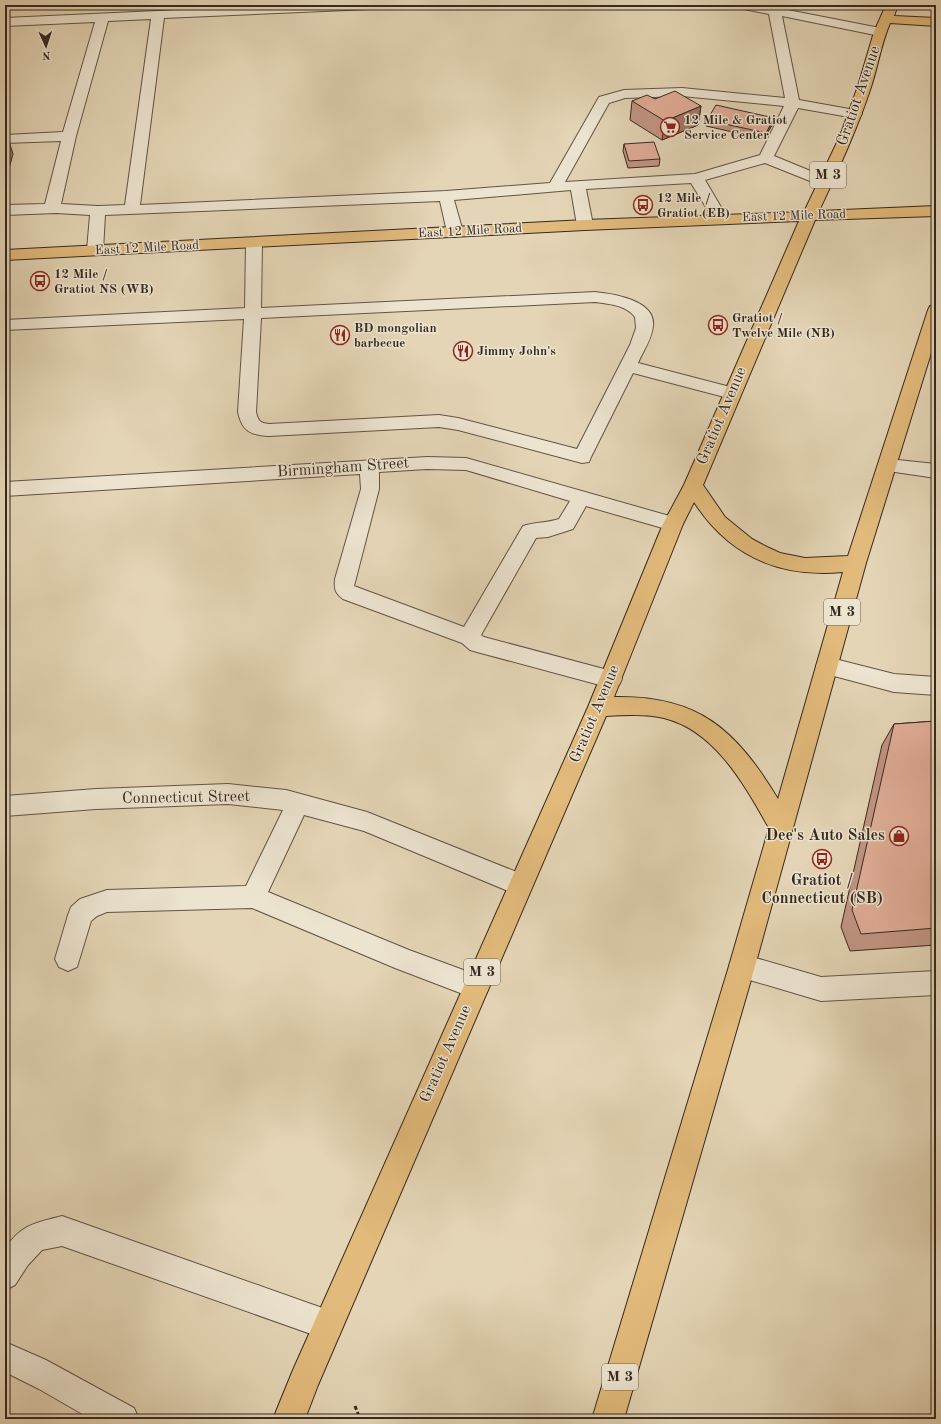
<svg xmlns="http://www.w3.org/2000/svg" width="941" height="1424" font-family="'Old Standard TT',serif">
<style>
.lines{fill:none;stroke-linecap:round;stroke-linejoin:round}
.minor-casing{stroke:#615445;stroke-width:2}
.major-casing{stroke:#35291f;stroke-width:2}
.path{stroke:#35291f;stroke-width:3;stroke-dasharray:4 2.5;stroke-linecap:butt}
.minor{fill:#ede4d0;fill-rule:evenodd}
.major{fill:#e2ba7b;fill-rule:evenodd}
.wall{fill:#c29583;stroke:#35291f}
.shaded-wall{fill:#9e796a;stroke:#35291f}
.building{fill:#e1ad98;stroke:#35291f}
.labels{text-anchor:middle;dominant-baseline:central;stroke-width:3;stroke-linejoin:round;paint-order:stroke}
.far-poi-label{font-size:13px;font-weight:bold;fill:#35291f;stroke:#ede4d0;text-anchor:start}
.far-street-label{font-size:13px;fill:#35291f;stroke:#ede4d0}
.shield{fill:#ede4d0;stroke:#6c6154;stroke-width:1}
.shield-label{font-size:15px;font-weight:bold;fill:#35291f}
.street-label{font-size:16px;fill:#35291f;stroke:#ede4d0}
.poi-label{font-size:16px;font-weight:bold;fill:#35291f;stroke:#ede4d0;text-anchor:end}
</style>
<rect width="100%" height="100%" fill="#e4d5b6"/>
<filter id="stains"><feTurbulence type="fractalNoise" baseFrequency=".005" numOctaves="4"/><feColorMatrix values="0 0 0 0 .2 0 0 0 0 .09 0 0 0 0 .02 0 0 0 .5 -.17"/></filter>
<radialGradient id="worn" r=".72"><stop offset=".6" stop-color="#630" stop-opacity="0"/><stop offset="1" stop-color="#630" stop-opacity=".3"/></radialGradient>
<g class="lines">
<!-- minor casing -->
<g class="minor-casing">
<path id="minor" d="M290 5H377L375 8 371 9 164 18 140 205 446 191 550 183 599 97 624 90 682 88 785 98 769 14 739 8 737 5H762L880 28 885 29 886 32 885 35 880 36 782 16 799 100 855 110 860 111 862 114 860 117 855 118 798 108 774 156 830 179 832 182 830 185 825 186 820 185 765 163 705 180 728 219 725 222 720 224 715 222 691 183 586 189 593 225 590 228 585 230 580 228 577 225 571 190 454 200 463 232 460 235 455 237 450 235 447 232 440 201 105 215 103 250 101 253 95 255 89 253 87 250 90 215 56 213 5 215V205L45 204 61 141 5 143V135L63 132 95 22 5 26V18ZM151 19 125 205 98 206 61 204 76 136 108 21ZM682 96 784 106 760 155 695 174 565 182 609 103 625 98Z
M254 238 260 240 262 243 261 308 595 292C613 294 656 300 653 326 652 339 643 351 638 363L738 389 741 393 738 397 732 399 633 373 591 457 589 462 582 463 458 430 439 427 269 436C250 435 242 431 238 412L244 319 5 330V320L245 308 246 243 248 240ZM595 302C609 304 626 305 635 317L636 328 630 345 577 449 458 418 439 415 269 424C260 423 258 421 256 412L261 318Z
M427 457 466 458 680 519 683 524 680 529 673 531 586 506 573 529 548 537 536 538 481 635 484 637 619 673 622 679 619 685 611 688 477 652 470 650 462 643 343 599C335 593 334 589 335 579L361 489 360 474 5 496V482ZM427 469 466 470 570 501 559 519C547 523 535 522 523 526L464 627 354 586 379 489V472Z
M888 459 936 464V478L881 470 879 465 881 460Z
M827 657 894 674 936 677V695L894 692 819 672 816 666 819 660Z
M228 784 286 790 367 812 529 877 532 885 529 893 520 896 364 831 304 815 268 892 409 950 485 978 489 987 485 996 476 999 395 968 252 908 107 912 97 916 91 921 77 967 68 971 59 967 55 959 68 915 71 907 80 899 107 890 246 886 283 810 228 804 96 809 5 816V796L96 789Z
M742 954 821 977 936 971V995L821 1001 733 975 729 966 733 957Z
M62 1216 328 1310 339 1314 343 1325 339 1336 328 1340 62 1246 42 1250 28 1265 15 1285 5 1290V1249C21 1224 36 1223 62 1216Z
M5 1342 46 1360 134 1408 139 1419H91L39 1389 5 1372Z"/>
</g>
<!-- major casing -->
<g class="major-casing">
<path id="major" d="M886 5H898L894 16 936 18V26L890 23C881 44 878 66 871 87 857 130 838 170 819 211L936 206V216L815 220 703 485 725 517 752 539 767 547 780 553 805 558 848 556 928 310 930 306 936 305V337L866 563 755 966 624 1419H592L729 966 769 828C745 786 716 731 664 718 645 714 625 715 606 716L318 1385 305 1419H273L293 1370 588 707 663 524 684 485 799 221 585 230 5 260V250L585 220 804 212 840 136 858 86 874 32ZM694 502C729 556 779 578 843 572L778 799C736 730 699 695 614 697L683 524Z"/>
</g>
<!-- path -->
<path class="path" d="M355 1406 360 1419"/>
<!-- minor -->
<use href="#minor" class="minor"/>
<!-- major -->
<use href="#major" class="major"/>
</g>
<!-- wall -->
<path class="wall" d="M655 99 701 106 698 125 662 140 630 120 632 101Z
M774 118 772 125 764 139 706 126 707 120Z
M624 144 660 159 659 166 628 168 623 151Z
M936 721V945L850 951 841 927 882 745 894 724Z"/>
<!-- shaded-wall -->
<path class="shaded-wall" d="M701 106 698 125 662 140 665 121Z
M774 118 772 125 764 139 766 133Z
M7 135 13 154 5 183V140Z"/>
<!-- building -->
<path class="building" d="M675 91 701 106 665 121 632 101 647 95 655 99Z
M716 105 774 118 766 133 707 120Z
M654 142 660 159 629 161 624 144Z
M936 721V928L861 934 852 910 894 724Z"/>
<!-- icons -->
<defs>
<g id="supermarket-ring" transform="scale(1)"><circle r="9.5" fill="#ede4d0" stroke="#8f2418" stroke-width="1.5"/><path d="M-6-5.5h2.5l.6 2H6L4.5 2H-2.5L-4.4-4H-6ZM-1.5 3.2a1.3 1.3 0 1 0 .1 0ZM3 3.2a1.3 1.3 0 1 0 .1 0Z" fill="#8f2418"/></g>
<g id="bus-ring" transform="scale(1)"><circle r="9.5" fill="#ede4d0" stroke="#8f2418" stroke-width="1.5"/><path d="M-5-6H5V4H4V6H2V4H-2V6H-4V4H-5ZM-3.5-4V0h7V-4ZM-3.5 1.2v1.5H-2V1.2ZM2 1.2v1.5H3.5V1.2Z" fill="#8f2418"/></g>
<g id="restaurant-ring" transform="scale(1)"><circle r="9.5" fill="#ede4d0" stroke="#8f2418" stroke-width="1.5"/><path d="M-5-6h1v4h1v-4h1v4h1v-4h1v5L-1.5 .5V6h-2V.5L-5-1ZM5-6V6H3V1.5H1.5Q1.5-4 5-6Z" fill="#8f2418"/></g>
<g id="shop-ring" transform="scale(1)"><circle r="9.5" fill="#ede4d0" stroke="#8f2418" stroke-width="1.5"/><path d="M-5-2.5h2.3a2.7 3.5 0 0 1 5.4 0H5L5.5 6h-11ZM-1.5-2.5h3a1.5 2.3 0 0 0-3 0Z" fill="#8f2418"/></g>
</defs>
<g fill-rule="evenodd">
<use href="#supermarket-ring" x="670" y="127"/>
<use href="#bus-ring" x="643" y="205"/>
<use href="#bus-ring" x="40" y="281"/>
<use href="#bus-ring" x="718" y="325"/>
<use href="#restaurant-ring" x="340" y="335"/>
<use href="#restaurant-ring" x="463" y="351"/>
<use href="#shop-ring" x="899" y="836"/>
<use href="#bus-ring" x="822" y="859"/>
</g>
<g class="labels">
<!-- far-poi labels -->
<g class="far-poi-label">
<text x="684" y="120">12 Mile &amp; Gratiot<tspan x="684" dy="15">Service Center</tspan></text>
<text x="657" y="198">12 Mile /<tspan x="657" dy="15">Gratiot (EB)</tspan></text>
<text x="54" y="274">12 Mile /<tspan x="54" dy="15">Gratiot NS (WB)</tspan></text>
<text x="732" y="318">Gratiot /<tspan x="732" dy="15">Twelve Mile (NB)</tspan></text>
<text x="354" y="328">BD mongolian<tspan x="354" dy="15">barbecue</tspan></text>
<text x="477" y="351">Jimmy John's</text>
</g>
<!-- far-street labels -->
<g class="far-street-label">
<text transform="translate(794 216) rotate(-2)">East 12 Mile Road</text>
<text transform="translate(470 231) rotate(-3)">East 12 Mile Road</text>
<text transform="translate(147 248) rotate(-3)">East 12 Mile Road</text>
</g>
<!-- shield labels -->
<g class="shield">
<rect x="810" y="162" width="36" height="26" rx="3"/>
<rect x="824" y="599" width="36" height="26" rx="3"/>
<rect x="464" y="959" width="36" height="26" rx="3"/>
<rect x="602" y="1364" width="36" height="26" rx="3"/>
</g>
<g class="shield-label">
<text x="828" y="175">M 3</text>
<text x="842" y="612">M 3</text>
<text x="482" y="972">M 3</text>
<text x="620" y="1377">M 3</text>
</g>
<!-- street labels -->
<g class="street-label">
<text transform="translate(859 96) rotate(-71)">Gratiot Avenue</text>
<text transform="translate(722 416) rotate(-67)">Gratiot Avenue</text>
<text transform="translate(343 468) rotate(-4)">Birmingham Street</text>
<text transform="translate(595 714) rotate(-67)">Gratiot Avenue</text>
<text transform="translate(186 798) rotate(-1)">Connecticut Street</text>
<text transform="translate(446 1054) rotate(-66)">Gratiot Avenue</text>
</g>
<!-- poi labels -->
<g class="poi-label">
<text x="885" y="836">Dee's Auto Sales</text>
<text x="822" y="881" text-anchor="middle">Gratiot /<tspan x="822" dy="18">Connecticut (SB)</tspan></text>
</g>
</g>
<!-- margin -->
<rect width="941" height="1424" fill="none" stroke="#e4d5b6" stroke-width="20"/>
<rect x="6" y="6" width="929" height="1412" fill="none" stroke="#35291f" stroke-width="2"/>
<rect x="10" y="10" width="921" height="1404" fill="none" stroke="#35291f"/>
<!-- north arrow -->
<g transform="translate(46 46) rotate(177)" stroke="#ede4d0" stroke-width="3" paint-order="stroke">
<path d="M0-3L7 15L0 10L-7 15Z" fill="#35291f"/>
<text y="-6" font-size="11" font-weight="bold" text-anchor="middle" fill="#35291f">N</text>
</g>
<rect width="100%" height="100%" filter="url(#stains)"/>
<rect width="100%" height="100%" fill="url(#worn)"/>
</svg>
